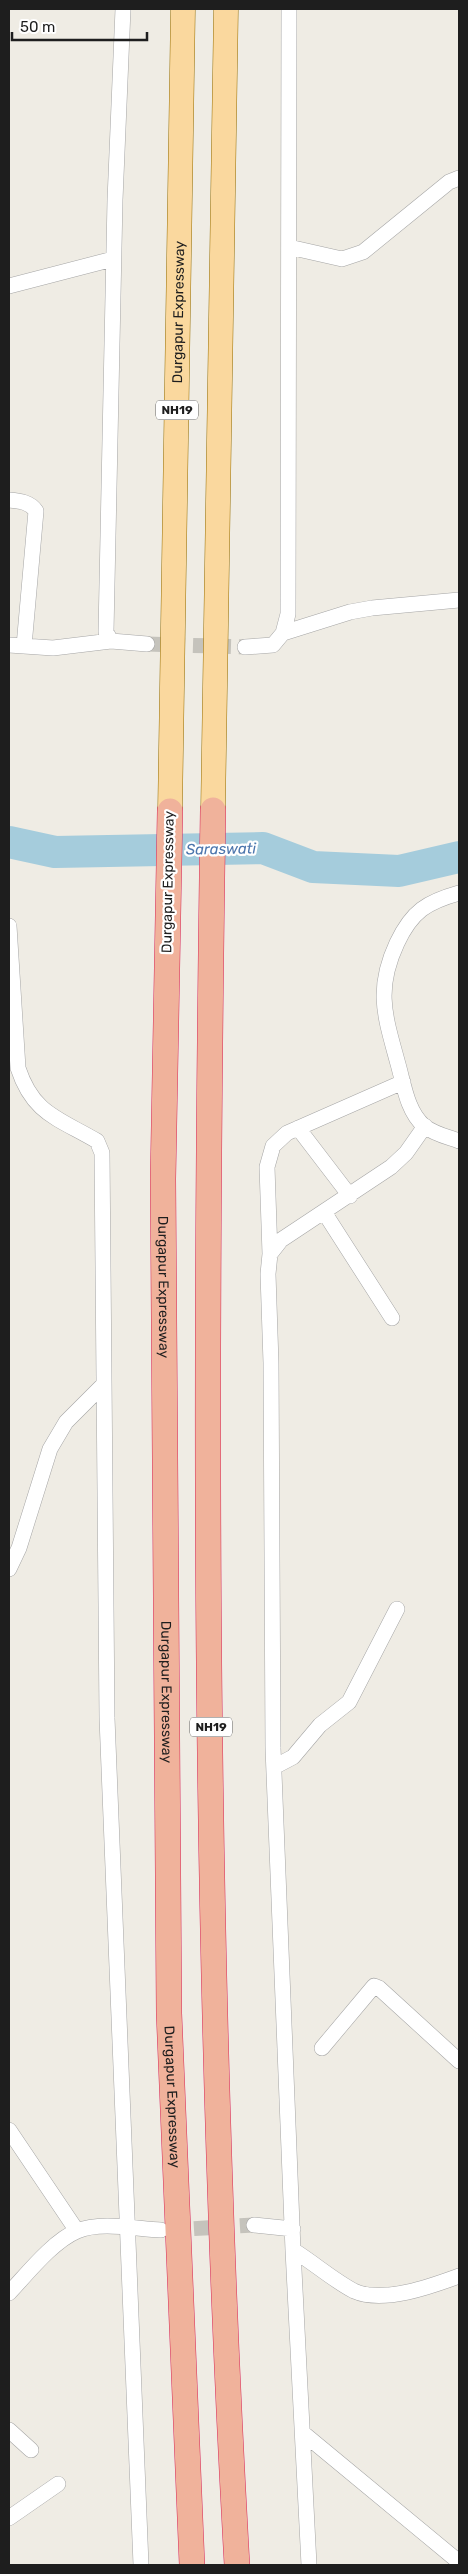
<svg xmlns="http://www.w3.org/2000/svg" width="468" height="2574" font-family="Rubik,sans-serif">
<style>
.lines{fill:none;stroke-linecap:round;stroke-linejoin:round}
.river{stroke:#a5ccdc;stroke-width:32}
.minor-tunnel{stroke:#c5c3bc;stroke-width:15;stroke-dasharray:15 8;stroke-linecap:butt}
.minor-casing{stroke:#a5a5a5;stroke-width:16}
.primary-casing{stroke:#966e02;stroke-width:25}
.trunk-casing{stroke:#d82758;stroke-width:26}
.minor{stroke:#fff;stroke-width:15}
.primary{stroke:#fad89e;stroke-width:24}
.trunk{stroke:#f0b29b;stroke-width:25}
.labels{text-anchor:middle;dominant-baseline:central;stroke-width:4.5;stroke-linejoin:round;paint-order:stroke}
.shield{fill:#fff;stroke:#626262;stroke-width:1}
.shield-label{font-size:12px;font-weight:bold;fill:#1e1e1e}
.street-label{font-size:14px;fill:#1e1e1e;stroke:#fff}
.water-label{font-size:15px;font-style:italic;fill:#4c76ad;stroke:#fff}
</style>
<rect width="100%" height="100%" fill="#efece4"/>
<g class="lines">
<!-- river -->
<path class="river" d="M9 842 55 852 263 848 313 867 399 871 459 857"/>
<!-- minor-tunnel -->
<path class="minor-tunnel" d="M147 644 245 647
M171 2230 254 2225"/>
<!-- minor casing -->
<g class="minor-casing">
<path id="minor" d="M123 9 115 200 106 632 111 641 147 644
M289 247 342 259 363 252 449 182 459 178
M9 286 113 259
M9 500C20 501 30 502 36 511L24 646
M283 633 350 612 372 608 459 600
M9 645 53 648 111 641
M245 647 273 645 283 633 288 614 289 9
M459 893C427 902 412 911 397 943 375 990 385 1016 398 1064 404 1085 407 1111 424 1126 434 1134 448 1137 459 1141
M9 926 18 1068C33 1114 58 1118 97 1141L102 1153 107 1718 141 2565
M298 1128 350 1196
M324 1212 392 1318
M270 1254 267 1167 273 1146 287 1133 403 1082
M9 1569 19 1548 50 1449 66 1422 104 1384
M274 1767 293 1757 320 1725 349 1702 397 1609
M322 2048 374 1986 379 1988 459 2061
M9 2130 77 2231
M254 2225 293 2229
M293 2250C314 2263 333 2280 354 2291 383 2304 432 2286 459 2276
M9 2293C27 2274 53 2241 77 2231 101 2221 136 2229 161 2230
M9 2430 31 2450
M303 2433 459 2562
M9 2518 58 2484
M309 2565 293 2250 273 1748 271 1363 268 1274 270 1254 281 1240 391 1167 406 1153 425 1126"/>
</g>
<!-- primary casing -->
<g class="primary-casing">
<g id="primary">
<path d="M213 810 226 9"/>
<path id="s1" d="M170 811 183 9"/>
</g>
</g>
<!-- trunk casing -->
<g class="trunk-casing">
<g id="trunk">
<path d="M213 810C204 1395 204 1981 237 2565"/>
<path id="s2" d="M170 811 163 1179 169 2013 192 2565"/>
</g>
</g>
<!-- minor -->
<use href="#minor" class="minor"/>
<!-- primary -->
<use href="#primary" class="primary"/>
<!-- trunk -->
<use href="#trunk" class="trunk"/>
</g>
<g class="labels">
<!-- shield labels -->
<g class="shield">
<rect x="156" y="400.5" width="42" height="19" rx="4"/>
<rect x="190" y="1717.5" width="42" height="19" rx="4"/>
</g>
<g class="shield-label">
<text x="177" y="410">NH19</text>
<text x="211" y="1727">NH19</text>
</g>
<!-- street labels -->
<g class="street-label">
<text stroke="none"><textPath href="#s1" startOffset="499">Durgapur Expressway</textPath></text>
<text transform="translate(168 882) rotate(-89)">Durgapur Expressway</text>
<text stroke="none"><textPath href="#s2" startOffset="476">Durgapur Expressway</textPath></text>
<text stroke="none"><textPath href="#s2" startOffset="881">Durgapur Expressway</textPath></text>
<text stroke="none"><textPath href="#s2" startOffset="1286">Durgapur Expressway</textPath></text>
</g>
<!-- water labels -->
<g class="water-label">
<text transform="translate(221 849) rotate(-1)">Saraswati</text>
</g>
</g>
<!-- border -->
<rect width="468" height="2574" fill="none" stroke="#1e1e1e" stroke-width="20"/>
<!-- scale -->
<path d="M12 32v8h135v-8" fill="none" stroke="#1e1e1e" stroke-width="2.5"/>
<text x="20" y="32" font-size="15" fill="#1e1e1e" stroke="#ffffff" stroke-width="4" paint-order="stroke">50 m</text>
</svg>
